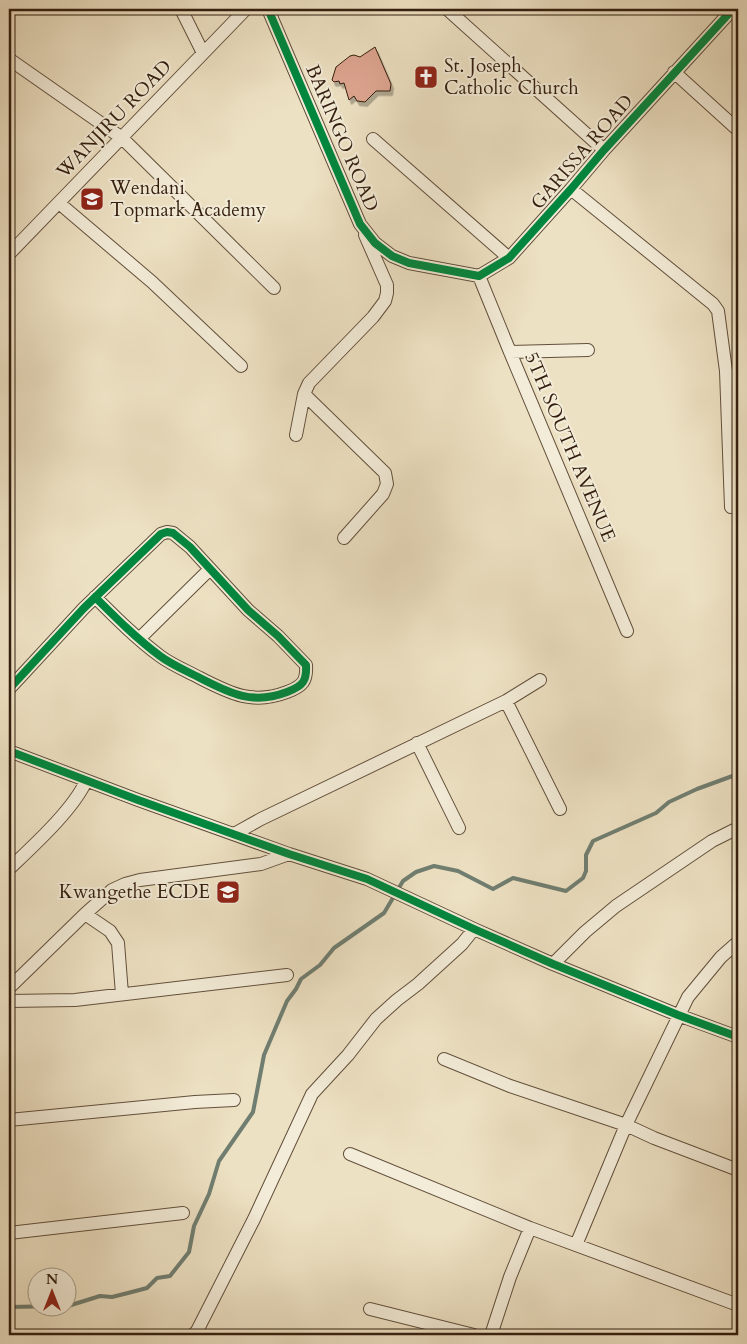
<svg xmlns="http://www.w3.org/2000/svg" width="747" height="1344" font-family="Cardo,serif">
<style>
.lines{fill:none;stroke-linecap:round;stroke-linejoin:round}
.stream{stroke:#707e71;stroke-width:4}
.building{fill:#dda48f;stroke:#331e0e;filter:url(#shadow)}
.minor-casing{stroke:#624f3b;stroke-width:14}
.minor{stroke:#f3ecd8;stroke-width:12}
.cycleway-casing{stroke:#f3ecd8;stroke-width:11}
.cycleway{stroke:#00873e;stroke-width:8}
.labels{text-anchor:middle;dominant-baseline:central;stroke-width:4;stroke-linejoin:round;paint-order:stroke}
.poi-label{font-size:19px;fill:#331e0e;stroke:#f3ecd8;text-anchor:start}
.street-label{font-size:19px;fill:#331e0e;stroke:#f3ecd8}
</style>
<defs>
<filter id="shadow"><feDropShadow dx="2.5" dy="4.5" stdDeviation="0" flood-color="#0004"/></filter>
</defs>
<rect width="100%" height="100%" fill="#ede1c3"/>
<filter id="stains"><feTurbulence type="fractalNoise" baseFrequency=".004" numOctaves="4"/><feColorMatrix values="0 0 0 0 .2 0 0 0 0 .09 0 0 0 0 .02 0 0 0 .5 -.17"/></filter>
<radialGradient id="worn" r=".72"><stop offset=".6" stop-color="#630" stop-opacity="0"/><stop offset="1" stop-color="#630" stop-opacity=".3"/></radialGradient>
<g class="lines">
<!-- stream -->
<path class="stream" d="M68 1306 100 1296 112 1297 128 1293 147 1288 157 1278 170 1276 189 1252 194 1226 209 1194 219 1161 253 1112 264 1055 287 1001 296 989 301 979 320 965 334 948 384 913 403 881 416 872 434 866 458 871 493 889 513 878 566 891 583 878 586 871V855L593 841 656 813 669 802 697 789 738 774
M9 1307 61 1306"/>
</g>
<!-- building -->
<path class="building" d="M375 47 391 84 390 91H376L365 102 357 101 354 96 349 100 344 83 340 84 339 81 334 82 332 80 336 67 350 56 354 55 360 57Z"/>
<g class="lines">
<!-- minor casing -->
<g class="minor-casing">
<path id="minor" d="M181 9 203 53
M268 9 360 224 375 243 392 256 409 263 479 276 509 258 571 189 604 150 733 9
M447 9 604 150
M9 59 122 138 274 288
M674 72 738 130
M373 139 509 258
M571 189 713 304 718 311 726 371 731 507
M59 203 152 282 241 366
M9 254 246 9
M479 276 510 352 627 631
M510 352 588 350
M304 394 385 473 387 484 383 494 344 538
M296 435 304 394 309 383 373 317 385 301 387 293V285L365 235
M139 639 210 569
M9 689 84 608 161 534 167 532 173 533 190 547 248 610 278 636 306 665C307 681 303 686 287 692 253 705 231 694 200 678 187 671 172 665 160 656 137 639 116 618 95 597
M506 701 560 809
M417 743 459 828
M9 751 138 800 289 854 367 879 474 929 553 964 678 1015 738 1037
M234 834 261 819 506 701 540 680
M9 869C33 846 73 810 86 781
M85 914 110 931 118 943 122 994
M553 964 585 932 616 906 712 841 738 828
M9 988 85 914 112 890 125 884 140 880 261 864 289 854
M9 1001 75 1000 287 975
M444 1059 510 1086 626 1125 654 1138 738 1170
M9 1120 195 1102 234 1100
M350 1154 530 1228 738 1305
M9 1233 183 1213
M576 1245 626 1125 688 997 721 957 738 942
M370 1309 474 1335
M193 1335 197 1331 254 1219 312 1094 348 1055 376 1019 397 1000 418 984 462 944 474 929
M491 1335 510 1277 530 1228"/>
</g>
<!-- minor -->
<use href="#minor" class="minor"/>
<!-- cycleway casing -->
<g class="cycleway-casing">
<path id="cycleway" d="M268 9 360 224 375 243 392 256 409 263 479 276 509 258 571 189 604 150 733 9
M9 689 84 608 161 534 167 532 173 533 190 547 248 610 278 636 306 665C307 681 303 686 287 692 253 705 231 694 200 678 187 671 172 665 160 656 137 639 116 618 95 597
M9 751 138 800 289 854 367 879 474 929 553 964 678 1015 738 1037"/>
</g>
<!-- cycleway -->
<use href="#cycleway" class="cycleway"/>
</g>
<!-- icons -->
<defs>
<g id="church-square" transform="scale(1.25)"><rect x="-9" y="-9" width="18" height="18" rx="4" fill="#8f2418" stroke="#f3ecd8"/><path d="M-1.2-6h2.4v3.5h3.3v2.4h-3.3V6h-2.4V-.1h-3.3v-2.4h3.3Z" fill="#fff"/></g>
<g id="school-square" transform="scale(1.25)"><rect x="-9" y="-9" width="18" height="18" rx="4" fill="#8f2418" stroke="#f3ecd8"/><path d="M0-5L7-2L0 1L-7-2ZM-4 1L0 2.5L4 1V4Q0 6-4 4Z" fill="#fff"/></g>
</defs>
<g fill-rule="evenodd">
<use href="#church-square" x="426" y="77"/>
<use href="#school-square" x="92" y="199"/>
<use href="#school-square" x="228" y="892"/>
</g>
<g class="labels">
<!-- poi labels -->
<g class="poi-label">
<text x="444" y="66">St. Joseph<tspan x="444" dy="22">Catholic Church</tspan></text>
<text x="110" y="188">Wendani<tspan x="110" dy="22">Topmark Academy</tspan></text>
<text x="210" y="892" text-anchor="end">Kwangethe ECDE</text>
</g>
<!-- street labels -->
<g class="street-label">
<text transform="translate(114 119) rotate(-46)">WANJIRU ROAD</text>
<text transform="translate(342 138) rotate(67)">BARINGO ROAD</text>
<text transform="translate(582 152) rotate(-49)">GARISSA ROAD</text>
<text transform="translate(570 447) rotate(67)">5TH SOUTH AVENUE</text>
</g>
</g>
<!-- margin -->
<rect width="747" height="1344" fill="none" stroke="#ede1c3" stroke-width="30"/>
<rect x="10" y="10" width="727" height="1324" fill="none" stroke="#331e0e" stroke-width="2.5"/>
<rect x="15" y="15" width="717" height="1314" fill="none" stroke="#331e0e"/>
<!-- north arrow -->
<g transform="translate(52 1292)"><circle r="24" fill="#f3ecd8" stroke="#a69a87"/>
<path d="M0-4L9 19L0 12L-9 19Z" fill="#8f2418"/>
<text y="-8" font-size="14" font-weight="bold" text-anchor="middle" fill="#331e0e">N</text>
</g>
<rect width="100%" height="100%" filter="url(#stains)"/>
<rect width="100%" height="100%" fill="url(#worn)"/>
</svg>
